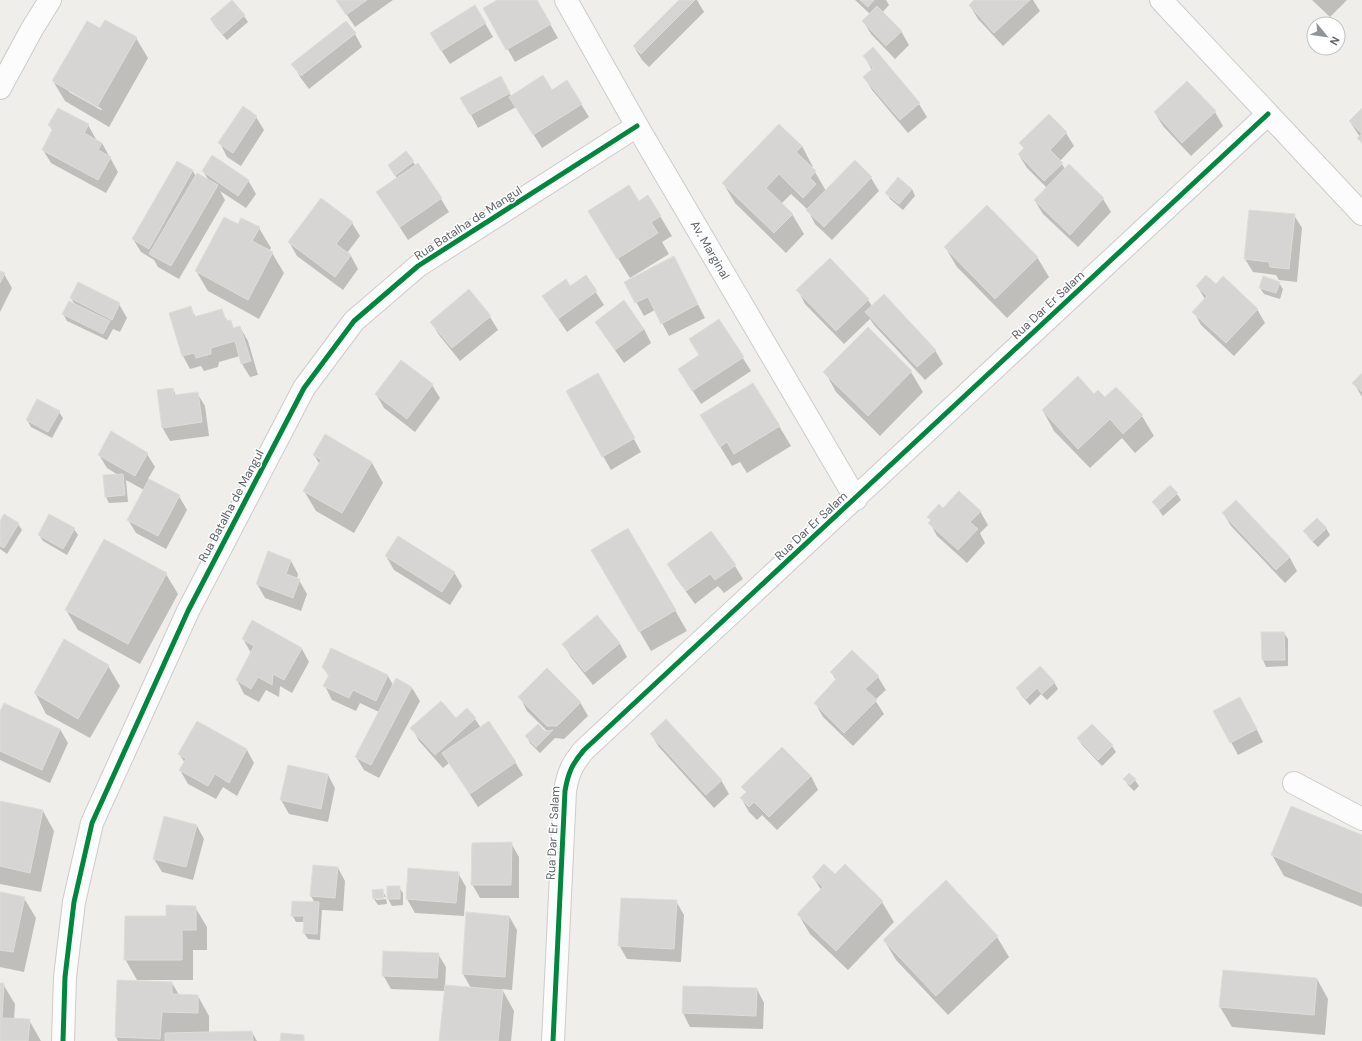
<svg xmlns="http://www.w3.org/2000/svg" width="1362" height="1041" font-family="'DM Sans',sans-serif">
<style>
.shadow{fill:#0003;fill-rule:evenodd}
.building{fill:#d6d5d3;stroke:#deddd9}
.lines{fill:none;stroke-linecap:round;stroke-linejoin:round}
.minor-casing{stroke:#cbcccc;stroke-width:24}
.minor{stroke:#fdfcfc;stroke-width:22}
.cycleway-casing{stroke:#fff;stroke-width:8}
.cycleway{stroke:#00873e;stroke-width:5}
.labels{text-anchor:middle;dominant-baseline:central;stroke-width:3;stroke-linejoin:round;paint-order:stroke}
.street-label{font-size:12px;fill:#5f6368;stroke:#fff}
</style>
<rect width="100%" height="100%" fill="#efeeea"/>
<!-- shadow -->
<path class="shadow" d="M337 0H393L355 27Z
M499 0H536L558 38 515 62 484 8Z
M681 0H697L704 12 649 67 642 60 634 47Z
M855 0H886L889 5 882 13 901 31 909 45 895 59 871 34 863 21 870 14Z
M976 0H1033L1040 11 1003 46 978 19 970 6Z
M1312 0H1347L1330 17Z
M475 6 493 37 450 64 439 47Z
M244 16 248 22 227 40 215 26 211 20Z
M101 30 136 38 148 58 109 127 65 101 53 81ZM69 90 102 109 101 110 69 92Z
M355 34 362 47 309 89 300 77 293 64Z
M864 56 919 104 927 117 908 133 872 90 864 77 872 70Z
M501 77 511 96 552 91 581 104 589 117 542 148 516 107 478 128 462 98Z
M1187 82 1215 112 1223 126 1191 156 1163 126 1155 113Z
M1362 110V144L1359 139 1360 137 1350 122Z
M1049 115 1066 133 1074 146 1060 161 1065 169 1103 199 1111 212 1078 247 1043 214 1035 201 1047 188 1027 168 1019 155 1024 149 1020 143Z
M256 117 264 130 241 166 227 157 220 143Z
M49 125H88L96 139 95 140 102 143 118 172 106 193 51 163 43 150 53 131Z
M779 125 802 146 813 167 812 168 815 172 826 191 855 162 871 178 879 191 832 240 815 224 808 210 791 194 781 204 792 214 804 234 786 253 735 203 723 183Z
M177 162 193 171 196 177 209 181 203 171 248 180 256 194 246 208 220 191 225 200 179 279 158 267 154 260 141 252 133 239Z
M413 162 441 199 449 212 408 240 377 192 397 178 393 172Z
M912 189 915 196 903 210 890 199 887 193Z
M639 203 660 216 672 236 662 242 669 254 630 278 601 231Z
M1294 215 1302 228 1297 282 1279 280 1276 275 1253 272 1245 259Z
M352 223 360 236 347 253 351 256 358 269 343 290 297 256 289 242Z
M238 226 259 228 271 248 269 251 272 253 284 273 259 319 208 291 196 271Z
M945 247 1037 257 1049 277 1007 318 957 267Z
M674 258 705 318 669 336 655 310 644 316 625 282Z
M830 259 868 300 872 306 935 350 943 364 925 380 874 325 870 319 844 344 805 304 798 290Z
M0 272 4 274 12 288 0 312Z
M586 277 604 305 567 332 543 296 570 288Z
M1279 283 1283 289 1280 299 1264 294 1260 288Z
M1197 286 1257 309 1265 323 1234 356 1201 325 1194 312 1205 299Z
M71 298 119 304 127 318 120 332 113 329 107 340 67 321 63 314 75 305Z
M190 308 196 317 221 310 228 322 230 321 234 329 240 327 248 341 258 375 250 377 242 364 240 356 219 362 218 367 204 371 201 366 190 369 183 356 170 314Z
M490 317 498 330 460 361 439 335 431 322Z
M719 320 751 371 701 404 687 382 700 356Z
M596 322 644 329 651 343 624 363 604 335Z
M825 372H911L923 392 880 436 836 392Z
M598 374 641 452 611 470 603 456Z
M1362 374V397L1354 383Z
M432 385 440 398 415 432 384 408 376 394Z
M1116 388 1142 416 1154 436 1135 453 1122 438 1090 468 1054 431 1043 411 1094 395 1105 399Z
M173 389 176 395 197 393 205 406 209 436 170 441 162 427Z
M59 412 63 418 52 438 31 427 27 420Z
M779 426 791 446 747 473 740 462 732 466 713 435Z
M147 454 155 467 148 479 179 496 187 510 166 549 136 533 128 520 144 490 126 480 128 502 109 503 106 497 118 475 107 468 99 455Z
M314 455 372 463 383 483 354 533 316 511 304 491 320 465Z
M1177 494 1181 500 1163 516 1153 502Z
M1236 501 1290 558 1297 571 1285 583 1231 526 1223 513Z
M943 509 980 511 988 525 980 533 985 543 967 563 937 536 930 523 931 521 929 517Z
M0 523 18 524 22 530 7 554 0 549Z
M1326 528 1330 535 1318 547 1308 537 1305 531Z
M74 529 78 535 67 555 43 541 39 535Z
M628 529 687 631 651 651 592 550Z
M711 533 735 566 743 579 724 593 718 586 695 604 676 578 668 564Z
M386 556 454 572 462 586 450 605 394 570Z
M291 561 298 574 297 579 299 580 307 594 301 611 265 598 257 584Z
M166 574 178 594 140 664 78 630 66 610Z
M597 616 620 644 627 657 593 685 571 657 563 644Z
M253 621 302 649 309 662 292 693 280 686 279 697 266 690 259 702 244 694 237 680 251 653 243 639Z
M1262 633H1284L1288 639V666L1266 667 1263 660Z
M108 666 120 686 90 738 46 714 35 693Z
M323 666 388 676 393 685 396 680 412 688 420 701 379 778 364 770 356 757 379 712 360 703 356 711 332 700 325 686 329 677Z
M831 672 878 677 886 690 875 700 884 714 853 746 823 717 815 703 837 681Z
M1054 682 1058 689 1047 700 1041 694 1030 705 1021 695 1018 689Z
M520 697 580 702 588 716 564 739 555 738 540 753 530 743 526 736 548 732 527 711Z
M467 709 475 719 481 728 515 762 523 775 478 807 449 763 443 768 419 741 412 728 456 719Z
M1248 712 1263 742 1238 755 1231 742Z
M0 714 60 729 68 743 50 783 0 760Z
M197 722 247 750 254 763 237 796 223 787 216 799 188 784 180 770 185 763 179 754Z
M1092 725 1112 746 1116 752 1102 766 1082 745 1078 739Z
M651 734 721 780 729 794 714 808 659 747Z
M782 748 811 776 818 790 777 830 762 815 757 820 749 812 741 798 746 793 743 787Z
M289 766 328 775 335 788 328 822 289 814 281 800Z
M1125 779 1135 780 1139 786 1134 791 1128 785Z
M0 802 43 811 54 831 41 892 0 884Z
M197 826 204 839 193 880 162 872 154 859Z
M1362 836V907L1284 876 1272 855Z
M511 843 519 857V898H480L472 884Z
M338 868 345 881 343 911 322 910 320 940 308 939 304 933 305 922H296L292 915 315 903 311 896Z
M458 873 466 887 464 916 415 913 407 899Z
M813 877 882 902 894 922 848 970 810 934 798 914 821 890Z
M946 882 997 937 1009 957 948 1015 896 960 884 940Z
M399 887 403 893V905L392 906 388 899Z
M382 890 386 897 376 898V900L386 899 387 904 378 905 374 899Z
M0 893 24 898 36 918 24 972 0 967Z
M676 901 684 915 681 962 627 959 619 945Z
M195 907 207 927V950H193V980H137L125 959 167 917Z
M509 916 517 930 512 990 502 989 514 1011 511 1041H440L445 991 391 989 383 975 438 954 446 967 445 986 471 988 463 974Z
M1317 979 1328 999 1325 1035 1232 1027 1220 1007Z
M172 983 179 995 198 996 209 1016V1033L252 1032 257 1041H118L116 1037Z
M0 984H3L15 1004 14 1020H29L41 1041H0Z
M684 987 757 989 764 1003 763 1029 690 1027 683 1013Z"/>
<!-- building -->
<path class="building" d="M232 0 245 15 223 34 210 19Z
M336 0H367L346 15Z
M497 0H537L551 24 506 50 483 8Z
M679 0H695L641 54 633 46Z
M860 0H874L868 7Z
M974 0H1030L994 33 969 5Z
M475 5 486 23 441 51 430 33Z
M877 6 902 31 886 46 862 21Z
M105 20 137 37 97 107 52 81 87 21 100 28Z
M346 21 356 33 301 76 291 64Z
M873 47 920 103 900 120 863 77 873 68 863 56Z
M543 75 552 90 567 80 582 104 533 135 509 97Z
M501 76 510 93 470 115 460 98Z
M1187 81 1216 111 1182 143 1154 112Z
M243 106 257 116 233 153 218 143Z
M58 108 89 124 84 133 102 143 98 150 111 157 98 180 42 150 53 128 48 125Z
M1362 108V143L1357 138 1362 134 1349 121Z
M1049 114 1067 132 1050 150 1063 163 1044 181 1018 154 1024 148 1019 143Z
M779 124 802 146 796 152 816 171 810 178 816 184 803 198 779 174 766 188 793 214 774 233 722 183Z
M406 151 414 161 395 176 388 165Z
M212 155 249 180 238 196 202 171Z
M855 160 872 177 824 227 806 210Z
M177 161 193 170 149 249 132 239Z
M418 163 442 198 400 227 376 192Z
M1069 164 1104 198 1070 235 1034 200Z
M197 173 218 185 171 266 149 254Z
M898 177 912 189 899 204 885 193Z
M629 185 639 201 648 195 661 216 651 222 658 233 617 259 588 211Z
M321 198 353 222 336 244 351 255 335 277 288 242Z
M987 205 1038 257 995 299 944 247Z
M1249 210 1295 214 1289 269 1270 267 1269 262 1244 259Z
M224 217 238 224 241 218 260 227 252 241 273 252 248 300 195 271Z
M674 256 698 304 661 324 648 297 635 303 624 282Z
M830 258 869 299 836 331 796 290Z
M0 271 5 273 0 283Z
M586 275 597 291 558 319 542 296 566 279 570 286Z
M1206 275 1216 284 1223 276 1258 309 1226 343 1192 312 1207 296 1196 286Z
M1263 276 1280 282 1276 293 1259 288Z
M78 282 120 303 112 320 70 298Z
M469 289 491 316 452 348 430 322Z
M884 294 936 350 917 367 865 312Z
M624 300 644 329 615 350 595 322Z
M69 301 110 321 103 334 62 314Z
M191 306 194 317 222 309 226 321 231 320 233 328 240 326 251 361 241 364 235 341 211 348V354L196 358 194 353 182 356 169 313Z
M719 319 744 357 692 391 678 369 699 355 689 339Z
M868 327 912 371 868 416 823 372Z
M401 360 433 384 407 419 375 394Z
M598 373 635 438 602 457 566 391Z
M1362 373V392L1352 383Z
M1078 376 1094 394 1098 390 1105 397 1116 387 1143 415 1123 434 1110 419 1078 449 1042 410Z
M753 383 780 426 734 454 727 442 720 447 700 415Z
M173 388 174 395 198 392 202 422 162 428 157 390Z
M37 399 60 411 48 432 26 420Z
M111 431 148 453 135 476 98 455Z
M325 434 372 462 342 513 303 491 321 460 313 455Z
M123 474 125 495 105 497 103 475Z
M149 479 180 495 158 536 127 520Z
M1170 485 1178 493 1159 510 1152 502Z
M959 491 981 511 970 522 978 529 958 550 928 523 931 520 927 517 939 504 943 508Z
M1236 500 1290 557 1276 570 1222 513Z
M4 514 19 523 4 548 0 546V521Z
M49 514 75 528 63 549 38 535Z
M1317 518 1327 528 1313 541 1303 531Z
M628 528 676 610 639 632 591 550Z
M711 531 736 565 715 580 710 574 686 591 667 564Z
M398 536 455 572 442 592 385 556Z
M104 539 167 573 128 644 65 610Z
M268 551 291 560 286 574 300 579 293 598 256 584Z
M597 615 620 643 585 672 562 644Z
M252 620 302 648 284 680 273 674 272 685 258 677 251 689 236 680 254 646 242 639Z
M1261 632H1284L1285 660H1262Z
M64 639 109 665 78 719 34 693Z
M331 648 388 675 376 701 353 690 349 698 323 686 329 675 322 667Z
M852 650 879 676 865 689 877 700 844 733 814 703 837 678 830 672Z
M1040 666 1055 682 1042 694 1037 688 1026 699 1016 688Z
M547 668 581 702 557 726H547L518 697Z
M396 678 412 687 371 765 355 757Z
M1240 697 1257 729 1230 743 1213 711Z
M441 701 456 718 467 708 476 718 435 755 410 728Z
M4 703 60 729 42 770 0 751V711Z
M666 719 722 780 706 795 650 734Z
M197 721 247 749 229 783 215 774 208 786 179 770 186 759 178 754Z
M489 721 516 762 470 794 442 753Z
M538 724 545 731 553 730 536 747 525 736Z
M1092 724 1113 745 1098 760 1077 738Z
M782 747 811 776 769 817 754 802 749 807 740 798 746 792 741 787Z
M288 765 328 774 321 809 280 800Z
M1129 773 1136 779 1130 785 1123 779Z
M0 801 43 810 30 873 0 866Z
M1291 806 1362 835V893L1271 855Z
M164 816 197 825 186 867 153 859Z
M512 842 511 885H471L472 843Z
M824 864 835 874 845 864 883 901 836 951 797 914 823 887 812 877Z
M313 865 338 867 335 898 310 896Z
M408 868 459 872 456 903 406 899Z
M946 880 998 936 936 996 883 940Z
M387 886H400V899H387Z
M383 889 384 898 373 899 372 890Z
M0 892 25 897 13 952 0 950Z
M621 898 677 900 674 949 618 946Z
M292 901 319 902 317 934 303 933 304 916H291Z
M166 905 196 906V930H182V960H124L125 916H166Z
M466 912 509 916 505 977 462 974Z
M383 951 439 953 437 978 382 976Z
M1223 970 1317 978 1314 1015 1219 1007Z
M117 980 172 982V994L198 995V1013L162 1012 160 1039 115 1037Z
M0 983H4L2 1018 30 1019 28 1041H0Z
M445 985 503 990 498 1041H439Z
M683 986 757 988 756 1016 682 1013Z
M252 1031 253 1041H165V1033Z
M281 1033 304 1035V1041H280Z"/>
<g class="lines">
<!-- minor casing -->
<g class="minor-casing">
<path id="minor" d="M566 0 637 126 856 499
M1161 0 1362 214
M0 88 32 29 50 0
M1294 783 1362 819
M63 1041 65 977 74 902 92 823 188 611 304 388 354 321 418 266 637 126
M553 1041 565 791C568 773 572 764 584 750L1268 114"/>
</g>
<!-- minor -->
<use href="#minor" class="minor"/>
<!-- cycleway casing -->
<g class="cycleway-casing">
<path id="cycleway" d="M63 1041 65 977 74 902 92 823 188 611 304 388 354 321 418 266 637 126
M553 1041 565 791C568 773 572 764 584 750L1268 114"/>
</g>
<!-- cycleway -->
<use href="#cycleway" class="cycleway"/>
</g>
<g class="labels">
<!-- street labels -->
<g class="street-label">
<text transform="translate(468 223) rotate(-33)">Rua Batalha de Mangul</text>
<text transform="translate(710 250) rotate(60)">Av. Marginal</text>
<text transform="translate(1048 305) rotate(-43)">Rua Dar Er Salam</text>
<text transform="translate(231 506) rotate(-62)">Rua Batalha de Mangul</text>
<text transform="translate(811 526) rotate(-43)">Rua Dar Er Salam</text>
<text transform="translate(553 833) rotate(-87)">Rua Dar Er Salam</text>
</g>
</g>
<!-- north arrow -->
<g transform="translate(1326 36) rotate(119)"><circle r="19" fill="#ffffff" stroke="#bfc1c3"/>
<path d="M0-3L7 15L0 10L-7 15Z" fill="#919496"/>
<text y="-6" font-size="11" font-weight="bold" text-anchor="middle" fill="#5f6368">N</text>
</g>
</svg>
